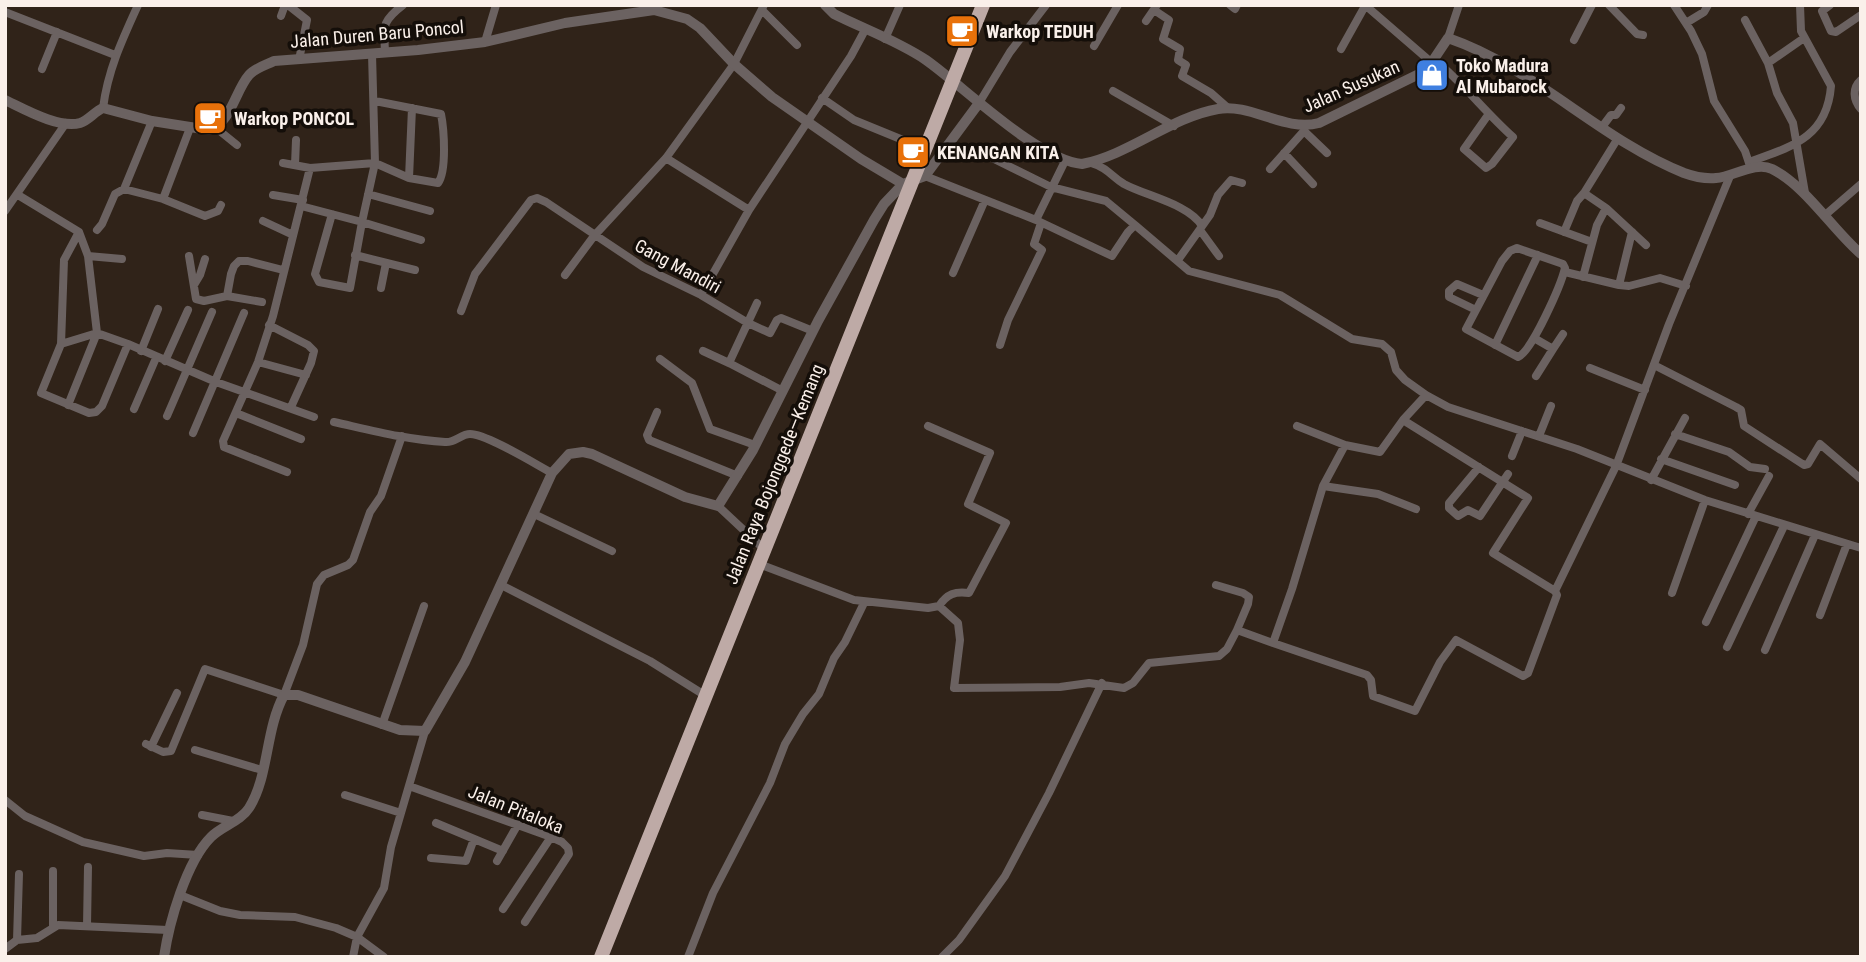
<svg xmlns="http://www.w3.org/2000/svg" width="1866" height="962" font-family="'Roboto Condensed',sans-serif">
<style>
.lines{fill:none;stroke-linecap:round;stroke-linejoin:round}
.minor{stroke:#6b6261;stroke-width:8}
.tertiary{stroke:#6b6261;stroke-width:10}
.trunk{stroke:#beaaa6;stroke-width:14}
.labels{text-anchor:middle;dominant-baseline:central;stroke-width:7;stroke-linejoin:round;paint-order:stroke}
.poi-label{font-size:18px;font-weight:bold;fill:#faf0ea;stroke:#140e09;text-anchor:start}
.street-label{font-size:18px;fill:#faf0ea;stroke:#140e09}
</style>
<rect width="100%" height="100%" fill="#302319"/>
<g class="lines">
<!-- minor -->
<path class="minor" d="M288 5 307 20 299 60
M1230 5 1235 9 1237 5
M1365 5 1431 62
M1609 5 1637 34 1643 35
M1674 5 1691 31 1702 54 1714 101 1745 151 1750 166
M1830 5 1822 11 1831 31 1836 32 1861 15
M762 10 797 45
M1154 10 1169 20 1163 39 1180 49 1178 60 1186 65 1182 76 1211 93 1228 108
M5 12 115 55
M281 16 285 5
M1745 20 1768 63 1777 93 1793 123 1805 193
M1146 21 1157 5
M1686 23 1704 12 1708 5
M1448 38 1459 5
M885 39 900 5
M1574 40 1592 5
M485 42 496 5
M1094 46 1118 5
M1341 49 1365 6
M385 52C384 26 381 22 403 5
M372 54 375 163 409 178 438 183C447 171 444 129 441 114L375 101
M1434 59C1464 84 1485 112 1513 137L1492 164 1486 168 1464 149 1488 115
M1768 63 1804 38
M42 69 57 32
M1861 80C1852 88 1853 100 1861 109
M1113 91 1174 126
M822 98 854 120 925 149
M979 103 1010 52 1046 5
M103 108C108 70 122 40 138 5
M152 121 124 189 163 199 205 216 218 211 221 205
M1602 127 1611 115H1616L1621 108
M216 128 237 145
M1304 131 1327 153
M1284 153 1313 184
M666 158 749 210 701 295
M992 158 1051 187 1106 201 1135 225
M1749 162C1791 147 1827 138 1831 86L1801 31 1800 5
M283 163 310 168 375 163 362 222 301 206
M1091 163C1108 168 1111 176 1124 184 1146 196 1189 204 1202 226
M295 165 296 140
M1270 169 1304 131 1305 126
M925 176 1036 220 1112 256 1128 232 1135 225 1189 271 1280 295 1352 339 1382 344 1391 352 1396 370 1405 380 1426 395 1448 407 1577 449 1705 500 1861 548
M409 178 412 108
M1584 193 1618 138
M368 194 430 211
M18 195 79 232 88 256 97 333 128 344 216 382 314 417
M273 195 303 200
M163 199 190 128
M749 210 851 56 865 30
M5 211 66 123
M332 214 315 274 319 282 350 288 362 222 421 240
M1824 216 1861 184
M1036 220 1065 161
M263 221 293 235
M1540 223 1592 242
M97 230 102 224 115 194 124 189
M1200 230 1219 256
M79 232 64 260 61 344 41 393 89 413 96 412 102 406 128 344
M1564 232 1577 201 1584 193 1606 208 1646 245
M1517 248 1563 264 1565 268C1561 285 1532 351 1518 357L1466 329 1502 261 1510 251Z
M355 255 415 270
M88 256 122 259
M189 256 196 299 204 301 227 296
M1178 260 1210 215 1218 195 1231 180 1242 183
M1565 272 1619 285 1629 286 1660 278 1686 286
M953 273 985 200
M565 275 594 236 666 158 734 64 764 5
M1583 277 1597 225 1606 208
M194 285 200 275 205 259
M1619 285 1632 232
M381 288 386 263
M262 302 227 296 231 274 234 266 239 261H248L283 270
M757 303 729 363 783 391
M1476 310 1449 297V291L1457 284 1483 295
M461 311 475 274 531 200 537 198 546 202 643 267 701 295 748 323 770 333 777 320 781 318 813 331
M269 325 308 345 314 351 311 363 291 407
M1534 338 1553 349 1563 334
M61 344 97 333
M1000 345 1008 320 1042 250 1034 244 1041 223
M1495 345 1538 255
M141 351 158 309
M703 351 729 363
M660 359 692 383 710 429 755 445
M165 361 188 310
M258 362 306 375
M1654 365 1736 407 1741 410 1744 426 1804 465 1808 464 1820 444 1861 479
M1590 368 1645 390
M1536 376 1553 349
M68 405 97 333
M134 409 156 358
M657 412 647 435 649 440 738 476
M236 413 301 439
M167 416 212 312
M334 422C370 430 408 440 445 442 455 443 461 434 470 434 487 434 535 464 552 473
M1297 426 1345 445 1380 452 1403 420 1426 395
M193 433 244 313
M1675 434 1729 452 1750 467 1765 469
M1539 436 1551 406
M1345 445 1323 486 1378 494 1416 509
M1512 456 1522 431
M1661 459 1735 485
M1479 467 1449 503V508L1458 516 1468 510 1480 516 1508 474
M287 472 224 447 223 441 258 362 273 316 310 168
M1651 480 1685 418
M718 506 764 549
M534 514 612 551
M1748 514 1769 476
M759 564 854 600 928 608 939 606C947 594 955 591 969 593L1006 523 968 504 990 453 928 426
M501 585 650 661 706 696
M1216 585 1243 593 1249 597 1248 604 1237 630
M1555 591 1616 466 1669 324 1730 176
M1672 593 1705 500
M939 606 958 623 960 640 954 688 1060 687 1089 683 1124 688 1133 683 1149 663 1219 656 1227 649 1237 630 1273 643 1292 589 1323 486
M1820 615 1847 544
M1706 622 1756 516
M1273 643 1367 675 1371 680 1373 696 1415 711 1440 662 1456 640 1523 676 1528 673 1557 595 1555 591 1493 553 1528 498 1403 420
M1727 647 1784 526
M1765 650 1815 535
M382 725 424 606
M146 744 163 752 171 751 205 669 284 695 303 645 317 584 324 575 348 565 353 560 370 512 381 496 402 436
M151 747 177 693
M195 750 262 770
M409 786 551 837 562 842 568 848 569 854 525 922
M345 795 401 813
M5 800 25 816 83 842 144 856 167 853 198 855
M202 815 233 821
M436 823 503 851
M431 858 466 861 474 839
M497 861 518 824
M53 871V928
M180 895 220 911 240 915 295 917 336 928 357 937 384 888 391 847 425 731
M503 909 551 837
M87 926 88 867
M17 940 19 874
M5 949 17 940 37 938 58 925 168 930
M353 957 357 937 384 957
M688 957 713 893 770 783 785 744 803 714 819 694 834 658 845 642 864 603
M942 957 959 940 1005 876 1049 793 1102 683"/>
<!-- tertiary -->
<path class="tertiary" d="M825 5 834 14C864 29 898 41 926 60 963 86 1039 161 1082 164 1129 155 1171 117 1218 109 1251 103 1284 132 1319 123L1419 74 1434 59 1448 38C1535 68 1599 139 1684 173 1695 177 1705 179 1716 178 1733 177 1755 161 1772 169 1806 186 1832 229 1861 254
M5 100C24 109 59 129 80 123 89 120 94 112 103 108L152 121 209 130C231 123 235 91 249 75 255 68 266 65 274 61L418 50 485 42 565 23 654 10 687 19 700 28 734 64 772 97 861 159 903 184
M164 957C169 923 186 862 211 837 222 826 241 821 249 808 269 777 265 730 284 695H298L400 730 425 731 465 662 552 473 569 454 583 452 592 454 685 497 718 506 753 450 818 321 874 220 884 204 903 184 925 176 979 103"/>
<!-- trunk -->
<path class="trunk" d="M601 957 983 5"/>
</g>
<!-- icons -->
<defs>
<g id="cafe-square" transform="scale(1.75)"><rect x="-9" y="-9" width="18" height="18" rx="4" fill="#e8710a" stroke="#140e09"/><path d="M-5.5-4.5H6V0H3Q3 3.5 0 3.5H-2.5Q-5.5 3.5-5.5 0ZM3-3.2v2h1.7v-2ZM-6 4.5H4V6H-6Z" fill="#fff"/></g>
<g id="shop-square" transform="scale(1.75)"><rect x="-9" y="-9" width="18" height="18" rx="4" fill="#3f7fe0" stroke="#140e09"/><path d="M-5-2.5h2.3a2.7 3.5 0 0 1 5.4 0H5L5.5 6h-11ZM-1.5-2.5h3a1.5 2.3 0 0 0-3 0Z" fill="#fff"/></g>
</defs>
<g fill-rule="evenodd">
<use href="#cafe-square" x="962" y="31"/>
<use href="#shop-square" x="1432" y="75"/>
<use href="#cafe-square" x="210" y="118"/>
<use href="#cafe-square" x="913" y="152"/>
</g>
<g class="labels">
<!-- poi labels -->
<g class="poi-label">
<text x="986" y="31">Warkop TEDUH</text>
<text x="1456" y="65">Toko Madura<tspan x="1456" dy="21">Al Mubarock</tspan></text>
<text x="234" y="118">Warkop PONCOL</text>
<text x="937" y="152">KENANGAN KITA</text>
</g>
<!-- street labels -->
<g class="street-label">
<text transform="translate(377 34) rotate(-5)">Jalan Duren Baru Poncol</text>
<text transform="translate(1351 86) rotate(-24)">Jalan Susukan</text>
<text transform="translate(678 266) rotate(28)">Gang Mandiri</text>
<text transform="translate(774 474) rotate(-68)">Jalan Raya Bojonggede—Kemang</text>
<text transform="translate(516 809) rotate(22)">Jalan Pitaloka</text>
</g>
</g>
<!-- border -->
<rect width="1866" height="962" fill="none" stroke="#faf0ea" stroke-width="14"/>
</svg>
